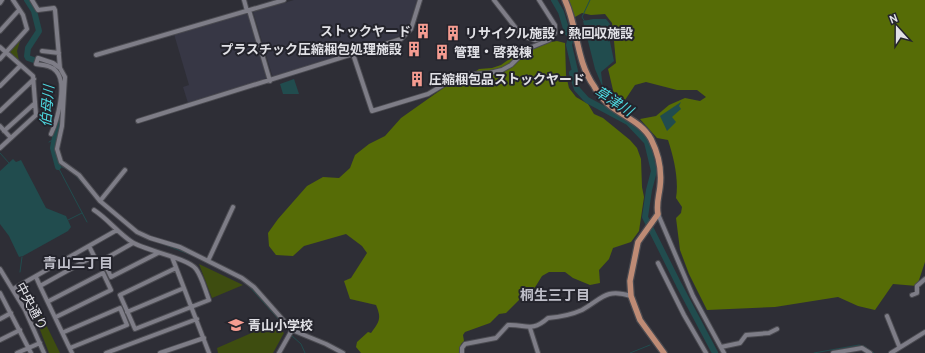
<svg xmlns="http://www.w3.org/2000/svg" width="925" height="353" font-family="Cabin,'Noto Sans JP',sans-serif">
<style>
.built{fill:#373745}
.green{fill:#3e4d10}
.forest{fill:#566c06}
.water{fill:#214c4e}
.lines{fill:none;stroke-linecap:round;stroke-linejoin:round}
.stream{stroke:#214c4e;stroke-width:1}
.river{stroke:#214c4e;stroke-width:6}
.minor-casing{stroke:#4b4b51;stroke-width:6}
.major-casing{stroke:#4b4b51;stroke-width:8}
.minor{stroke:#7e7d87;stroke-width:4}
.major{stroke:#be8b75;stroke-width:5.5}
.labels{text-anchor:middle;dominant-baseline:central;stroke-width:4;stroke-linejoin:round;paint-order:stroke}
.poi-label{font-size:13px;font-weight:bold;fill:#e1e1e6;stroke:#24242c;text-anchor:start}
.street-label{font-size:13px;fill:#e1e1e6;stroke:#24242c}
.water-label{font-size:14px;font-style:italic;fill:#4ddae2;stroke:#24242c}
.neighbourhood-label{font-size:14px;font-weight:bold;fill:#bfbfc9;stroke:#24242c}
</style>
<rect width="100%" height="100%" fill="#2e2e36"/>
<!-- built -->
<path class="built" d="M294 0H417L409 26 405 33 397 37 273 78 253 12Z
M248 13 267 80 188 103 183 87 189 85 174 34Z"/>
<!-- green -->
<path class="green" d="M21 38 17 51 19 61 10 52Z
M199 264 243 285 212 298Z
M27 286 60 353H49L37 322 19 290Z
M274 323 284 333 273 353H218L217 348Z"/>
<!-- forest -->
<path class="forest" d="M567 0H925V262L917 286 893 284 875 310 858 306 838 297 775 307 707 310 689 274 680 250 676 218 681 213 682 207 676 198C679 180 674 158 668 140L657 138 640 119 656 116 669 105 685 98 700 101 706 97 697 90H677L646 82 635 85 621 106 616 103 609 73 608 69 616 63 613 30 612 23 605 14 591 15 582 13 575 17Z
M557 41 565 43 566 75 569 88 576 97 588 104 594 114 603 118 630 140 637 148 641 159 642 187 644 197 639 231 631 242 613 248 609 259 599 270 600 283 590 285 573 278 565 272H549L542 276 534 289 527 292 506 313 499 314 490 323 465 332 463 335 464 341 461 344 460 353H361L356 347 357 342 368 332 371 333C379 322 382 319 376 305L350 299 344 281 351 278 367 253 362 246 346 234 304 246 293 256 276 255 269 246 268 233 278 219 307 186 323 177 339 178 350 168 355 155 369 144 385 136 401 118 459 77 469 76 479 69 492 68 501 65 515 55 522 47Z"/>
<!-- water -->
<path class="water" d="M593 19H606L610 24 608 32 614 61 601 72 603 88 595 69 583 21Z
M294 79 299 94H283L280 84Z
M681 102 679 106 681 109 672 117 676 122 667 131 660 116Z
M13 159 16 162 21 160 46 208 66 216 71 227 68 231 23 256 19 257 9 236 0 224V171Z"/>
<g class="lines">
<!-- stream -->
<path class="stream" d="M585 22 582 17 590 0
M49 142 53 140
M0 153 9 163
M118 218 137 234 189 254
M68 220 82 213
M87 222 58 167C72 164 89 194 99 202
M20 272 22 257
M247 284 290 332
M291 335 301 344 305 353
M630 353 650 345
M814 353 859 345 864 346 874 353"/>
<!-- river -->
<path class="river" d="M27 0 34 11 39 31 28 48 27 56 28 58 51 66
M554 0 561 12 567 32 571 37 569 45 575 71 572 73 577 89 587 100 628 122 647 142 654 171 649 190 645 217 679 285 715 353
M58 167 53 148 61 105"/>
<!-- minor casing -->
<g class="minor-casing">
<path id="minor" d="M32 0 38 10 54 8 55 10 60 68
M244 0 247 11
M494 0 522 36 535 40 553 36
M0 3 2 0
M249 10 270 81
M0 31 19 10
M0 47 33 76 36 115 0 148
M42 51 59 53
M353 54 372 111 428 94 460 75 490 73 502 70 511 65 527 49 549 40 555 33V25L539 0
M96 55 284 0
M0 59 27 29 23 15 13 0
M0 86 20 66
M0 111 34 79
M138 121 401 39 411 29 420 0
M0 126 11 138
M4 131 34 104
M51 134C57 121 68 83 56 71 51 65 43 65 36 64L38 58 53 63 60 68 65 77 62 126 57 149 61 162 79 175 100 201 137 232 150 238 180 247 242 278 254 287 292 330 326 344 343 353
M100 201 125 170
M94 210C108 219 118 233 132 242 146 251 188 258 196 269 202 277 205 290 209 300L135 329 120 295 176 268
M658 214 693 296 724 353
M133 243 103 260 111 277 158 253
M172 257 209 353
M208 261 233 207
M658 263 684 315 706 353
M0 269 25 310 44 353
M36 277 40 286 94 256 89 246
M40 286 72 353
M13 289 117 230
M0 293 31 353
M912 295 917 293V286L925 279
M49 301 103 273 111 290 56 317
M127 312 184 288
M887 316 899 346
M0 319 11 313
M530 328 538 353
M64 332 120 308 127 325 70 348
M0 340 20 330
M721 347 740 343 746 335 769 333 777 329
M17 353 40 343
M106 353 197 319
M160 353 204 338
M279 353 292 330
M462 353V348L465 344 496 338 508 325C526 324 531 333 548 318 560 317 571 315 582 310 602 299 605 288 631 296
M833 353 862 348 870 353
M891 353 925 332"/>
</g>
<!-- major casing -->
<g class="major-casing">
<path id="major" d="M565 0C578 28 576 61 594 86 597 92 602 98 607 103 621 116 641 121 651 139 658 153 662 171 660 187 659 196 656 204 658 214L638 242 630 281 631 296 640 320 664 353"/>
</g>
<!-- minor -->
<use href="#minor" class="minor"/>
<!-- major -->
<use href="#major" class="major"/>
</g>
<!-- icons -->
<defs>
<g id="building-bare" transform="scale(1.2)"><path d="M-4-6H4V6H1V3H-1V6H-4ZM-2.5-4.3h1.7v1.8h-1.7ZM.8-4.3h1.7v1.8H.8ZM-2.5-1h1.7V.8h-1.7ZM.8-1h1.7V.8H.8Z" fill="#f59c91" stroke="#24242c" stroke-width="2.5" paint-order="stroke"/></g>
<g id="school-bare" transform="scale(1.2)"><path d="M0-5L7-2L0 1L-7-2ZM-4 1L0 2.5L4 1V4Q0 6-4 4Z" fill="#f59c91" stroke="#24242c" stroke-width="2.5" paint-order="stroke"/></g>
</defs>
<g fill-rule="evenodd">
<use href="#building-bare" x="423" y="31"/>
<use href="#building-bare" x="453" y="33"/>
<use href="#building-bare" x="414" y="49"/>
<use href="#building-bare" x="442" y="52"/>
<use href="#building-bare" x="417" y="79"/>
<use href="#school-bare" x="236" y="325"/>
</g>
<g class="labels">
<!-- poi labels -->
<g class="poi-label">
<text x="411" y="31" text-anchor="end">ストックヤード</text>
<text x="465" y="33">リサイクル施設・熱回収施設</text>
<text x="402" y="49" text-anchor="end">プラスチック圧縮梱包処理施設</text>
<text x="454" y="52">管理・啓発棟</text>
<text x="429" y="79">圧縮梱包品ストックヤード</text>
<text x="248" y="325">青山小学校</text>
</g>
<!-- street labels -->
<g class="street-label">
<text transform="translate(32 306) rotate(62)">中央通り</text>
</g>
<!-- water labels -->
<g class="water-label">
<text transform="translate(614 101) rotate(32)">草津川</text>
<text transform="translate(47 106) rotate(-85)">伯母川</text>
</g>
<!-- neighbourhood labels -->
<g class="neighbourhood-label">
<text x="78" y="263">青山二丁目</text>
<text x="555" y="295">桐生三丁目</text>
</g>
</g>
<!-- north arrow -->
<g transform="translate(897 28) rotate(339)" stroke="#24242c" stroke-width="3" paint-order="stroke">
<path d="M0-3L7 15L0 10L-7 15Z" fill="#e1e1e6"/>
<text y="-6" font-size="11" font-weight="bold" text-anchor="middle" fill="#e1e1e6">N</text>
</g>
</svg>
